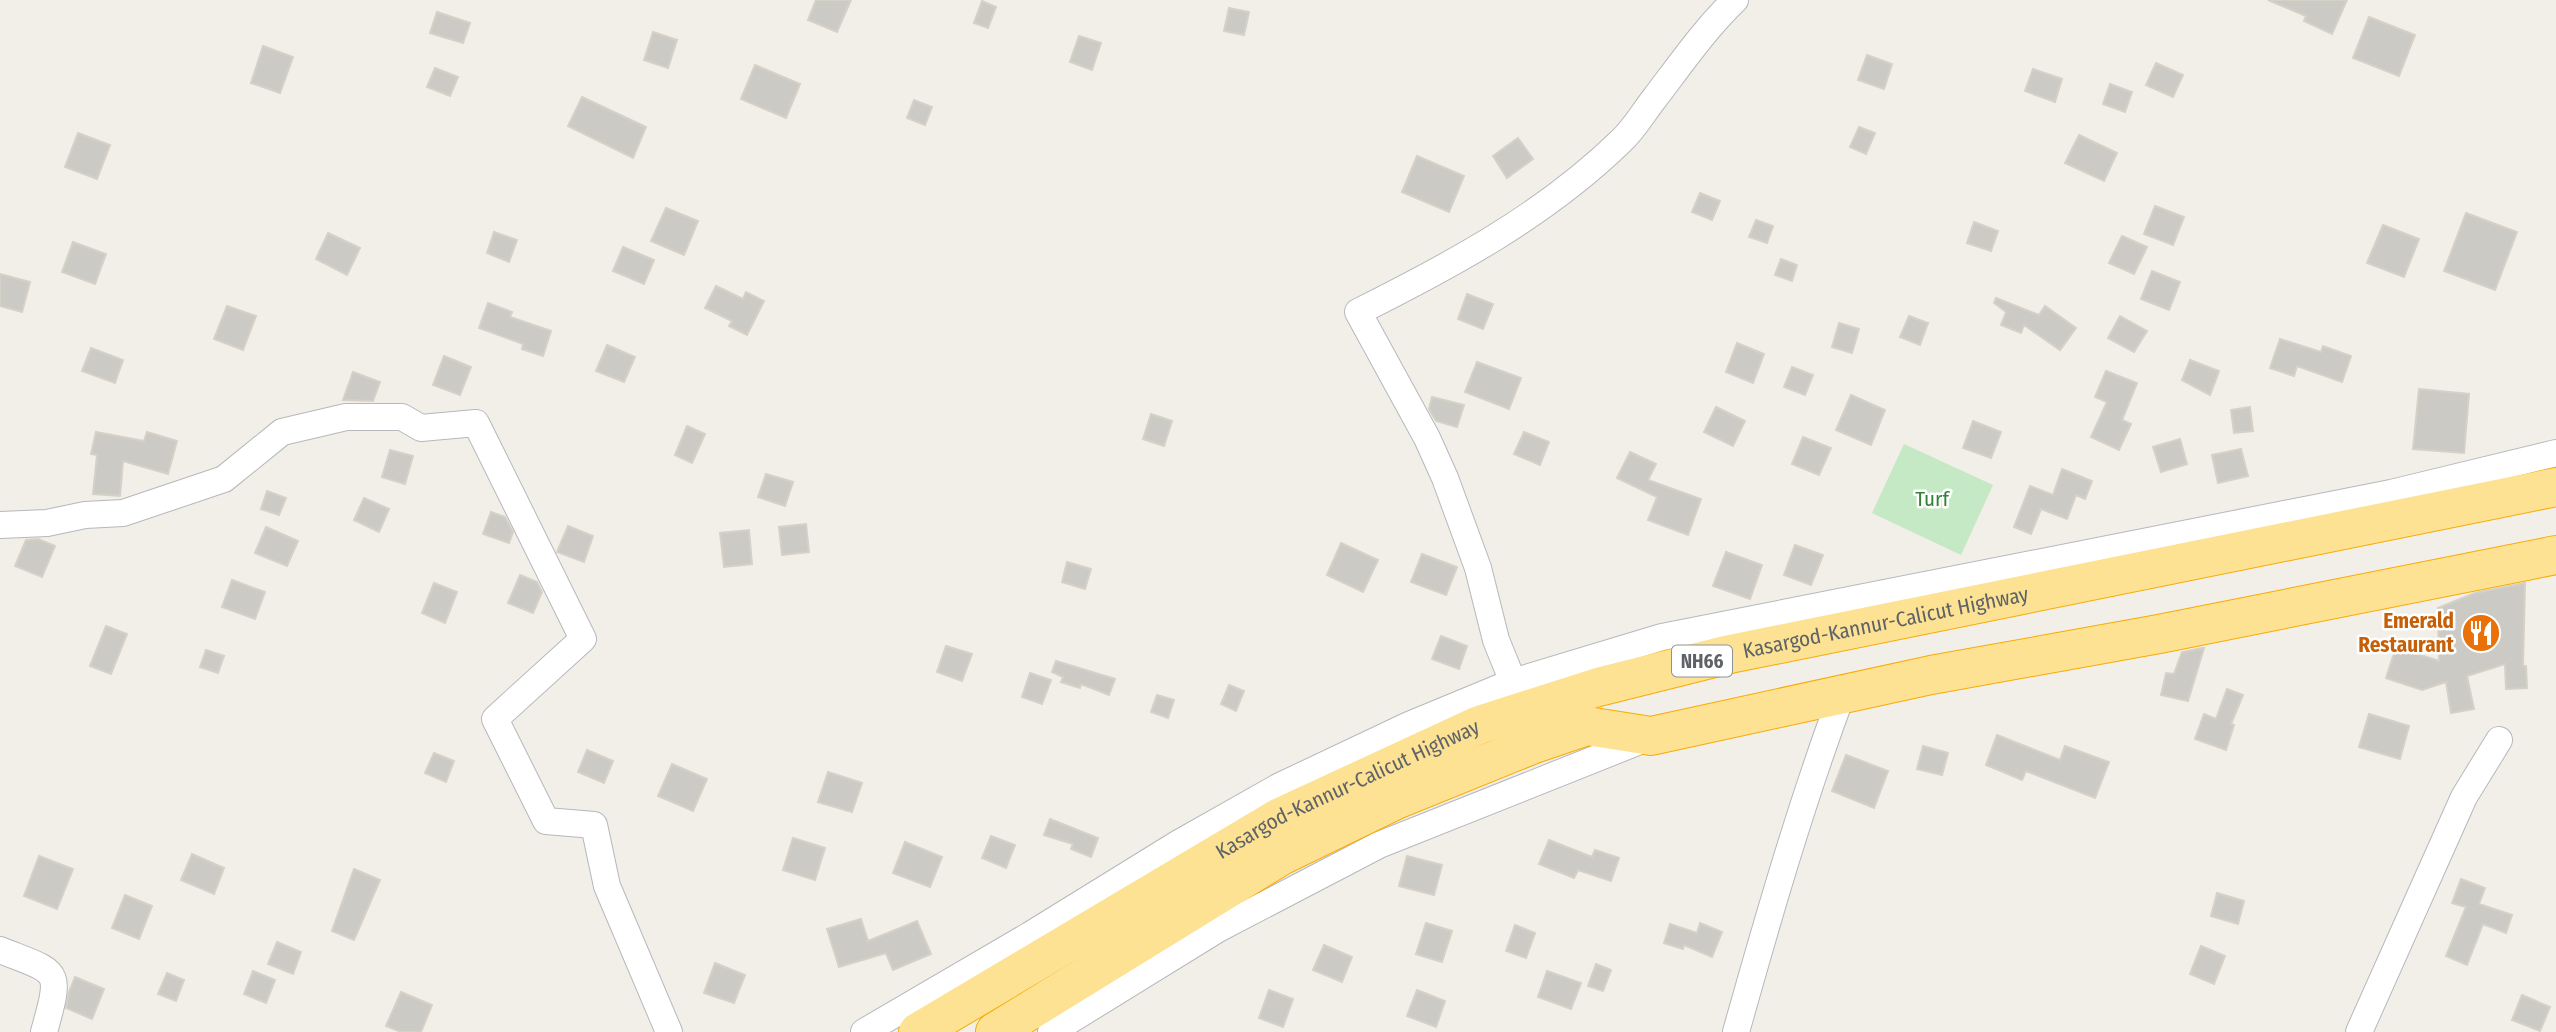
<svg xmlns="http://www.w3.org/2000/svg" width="2556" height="1032" font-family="'Fira Sans Condensed',sans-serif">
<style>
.green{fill:#c5e8c5}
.building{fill:#cccac5;stroke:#d6d1c6;stroke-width:2}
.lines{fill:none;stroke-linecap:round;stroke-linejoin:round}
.minor-casing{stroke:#b5b8bc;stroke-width:28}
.highway-casing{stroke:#f9ab00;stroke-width:40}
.minor{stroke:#fff;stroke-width:26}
.highway{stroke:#fde293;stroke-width:38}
.labels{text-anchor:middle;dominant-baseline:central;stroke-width:5;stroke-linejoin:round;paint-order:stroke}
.shield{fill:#fff;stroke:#8f9295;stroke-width:2}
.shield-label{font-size:19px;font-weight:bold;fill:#5f6368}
.park-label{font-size:21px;fill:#348238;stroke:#fff}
.food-label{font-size:21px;font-weight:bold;fill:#c56008;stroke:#fff;text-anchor:end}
.street-label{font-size:21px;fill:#5f6368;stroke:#fff}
</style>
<rect width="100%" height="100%" fill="#f1efe8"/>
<!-- green -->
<path class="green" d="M1904 444 1993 485 1961 555 1872 513Z"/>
<!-- building -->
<path class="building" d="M816 0H851L837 32 808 20Z
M2268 0H2347L2332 34 2304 21 2306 16Z
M982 1 996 7 988 28 974 23Z
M1229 8 1249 12 1244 35 1224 31Z
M437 12 470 23 463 43 430 33Z
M2369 17 2415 35 2399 76 2353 58Z
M653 32 677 40 668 68 644 60Z
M1079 36 1101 43 1092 70 1070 62Z
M263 46 293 57 280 93 251 83Z
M1867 55 1892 64 1884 89 1858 80Z
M2156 63 2183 75 2173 97 2146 85Z
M755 65 800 84 786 118 741 99Z
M435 68 458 77 450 96 427 87Z
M2033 69 2062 79 2055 102 2025 91Z
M2110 84 2132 92 2125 112 2103 104Z
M582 97 646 127 633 158 568 126Z
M914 100 932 107 925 125 907 118Z
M1859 127 1875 133 1866 154 1850 147Z
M78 133 110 145 97 179 65 167Z
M2079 135 2117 153 2104 181 2065 163Z
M1518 138 1533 159 1507 178 1493 156Z
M1417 156 1464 176 1449 212 1402 192Z
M1700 193 1720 201 1712 220 1692 212Z
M2155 206 2184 217 2173 245 2144 234Z
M666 208 698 221 684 255 651 241Z
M2466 213 2517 232 2495 290 2444 271Z
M1756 220 1773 226 1767 243 1749 237Z
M1974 222 1998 231 1991 251 1967 243Z
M2383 225 2419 239 2404 277 2367 263Z
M494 232 517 240 509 262 487 253Z
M328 233 360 248 347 275 316 259Z
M2122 236 2147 247 2134 274 2109 263Z
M73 242 106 254 95 284 62 272Z
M623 247 654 260 644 284 613 271Z
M1781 259 1797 265 1792 281 1775 275Z
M2152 271 2180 282 2169 310 2141 299Z
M0 274 30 282 22 312 0 306Z
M716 286 743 299 746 292 764 301 747 335 729 326 732 321 705 308Z
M1467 294 1493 304 1483 329 1458 319Z
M1996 298 2039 315 2045 306 2076 328 2060 350 2024 325 2021 333 2001 325 2006 312 1994 303Z
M488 303 512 312 510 317 551 331 543 356 522 349 523 344 479 328Z
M227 306 256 316 243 350 214 339Z
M1909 316 1928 323 1920 345 1900 337Z
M2120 316 2147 331 2134 352 2108 338Z
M1839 323 1859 329 1852 353 1832 347Z
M2280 339 2321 352 2323 346 2351 356 2342 382 2297 366 2294 376 2270 368Z
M1737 343 1764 354 1753 383 1726 372Z
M607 345 635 357 624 382 596 371Z
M91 348 123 360 115 383 82 371Z
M444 356 471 367 460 395 433 385Z
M2190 360 2219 371 2210 395 2182 380Z
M1477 362 1521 378 1509 409 1465 392Z
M1792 367 1813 375 1805 395 1784 387Z
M2106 371 2137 383 2122 420 2131 424 2119 450 2091 437 2107 402 2095 397Z
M353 372 380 382 373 401 343 400Z
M2419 389 2469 394 2464 453 2413 449Z
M1851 395 1885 410 1871 445 1836 430Z
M1432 397 1464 405 1457 427 1436 421 1429 409Z
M1716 407 1745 421 1733 446 1704 432Z
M2250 407 2253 431 2234 433 2231 410Z
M1151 414 1172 421 1164 446 1143 439Z
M1973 421 2001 432 1991 458 1963 448Z
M687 426 705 434 692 463 675 455Z
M96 432 144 441 147 432 177 441 168 474 123 461 120 496 93 494 97 455 91 454Z
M1524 432 1549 442 1540 465 1514 454Z
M1803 437 1831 448 1819 475 1792 464Z
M2180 439 2187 464 2161 472 2153 447Z
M2241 449 2248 476 2218 483 2212 455Z
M390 450 413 456 405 484 382 477Z
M1630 452 1656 464 1648 480 1701 499 1688 535 1648 520 1657 497 1617 478Z
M2062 469 2092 481 2085 499 2076 495 2067 519 2041 509 2031 534 2014 527 2030 486 2053 495Z
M766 474 793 482 785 506 758 497Z
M267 491 286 498 279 515 261 509Z
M364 498 389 509 379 532 354 520Z
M491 512 505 517 513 532 509 543 483 534Z
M806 524 809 552 782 555 779 527Z
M568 526 593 536 584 562 557 552Z
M266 527 298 541 287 566 255 553Z
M749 530 752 564 724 567 720 533Z
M38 539 55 546 42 577 15 566 26 540Z
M1341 543 1378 560 1363 592 1327 575Z
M1795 545 1823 555 1811 585 1784 575Z
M1726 552 1762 565 1750 599 1713 586Z
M1422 554 1457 567 1446 595 1411 582Z
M1067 562 1091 569 1085 589 1062 582Z
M520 575 537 582 542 592 533 613 508 603Z
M232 580 265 592 255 619 222 607Z
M434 583 457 592 445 623 422 613Z
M2525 583 2523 666H2526L2527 688 2506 689 2505 664 2467 676 2474 709 2451 713 2446 682 2422 690 2386 678 2396 647 2439 661 2438 608 2475 593Z
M106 626 127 634 111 674 90 666Z
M1441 636 1467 646 1459 669 1432 659Z
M946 646 972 654 962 681 937 672Z
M2202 648H2204L2188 701 2161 695 2166 673 2174 674 2182 652Z
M206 650 224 656 218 673 200 667Z
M1056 661 1115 679 1109 695 1081 684 1080 688 1061 682 1063 677 1052 672Z
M1030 673 1051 680 1042 704 1022 697Z
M1229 685 1244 691 1236 711 1221 704Z
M2227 689 2243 695 2231 724 2234 725 2226 750 2195 739 2204 714 2216 719Z
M1157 695 1174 700 1168 718 1151 712Z
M2369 714 2409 726 2400 759 2359 747Z
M1997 735 2060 760 2065 746 2109 762 2095 798 2026 771 2022 780 1986 765Z
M1923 746 1948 753 1942 775 1917 769Z
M587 750 613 761 604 783 578 772Z
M434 753 454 761 446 782 425 773Z
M1846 755 1888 771 1874 808 1832 791Z
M672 764 707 779 693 811 658 796Z
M828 772 862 783 852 812 818 802Z
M1050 819 1098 838 1091 857 1071 849 1073 844 1044 835Z
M991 836 1015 845 1006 868 982 858Z
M793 838 825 848 815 880 783 870Z
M1549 840 1592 857 1595 850 1619 858 1611 881 1578 870 1574 878 1539 864Z
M905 842 942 857 930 887 893 873Z
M192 854 224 868 214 894 181 880Z
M39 856 73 869 57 909 24 896Z
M1407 856 1442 865 1434 895 1399 886Z
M354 869 380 880 354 940 332 931Z
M2461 879 2485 888 2479 904 2512 915 2506 933 2483 924 2467 965 2446 956 2466 907 2452 903Z
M2217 893 2244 901 2238 924 2211 916Z
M125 895 152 906 139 939 112 928Z
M861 919 868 941 917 921 931 954 893 970 886 953 839 967 827 929Z
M1426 923 1452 931 1442 962 1416 954Z
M1700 923 1722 932 1712 957 1684 945 1683 949 1664 943 1670 924 1697 933Z
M1515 925 1535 933 1526 958 1506 951Z
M277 942 301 952 293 974 268 964Z
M1324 945 1352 957 1342 982 1313 970Z
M2201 946 2225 956 2214 984 2190 974Z
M715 963 745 975 734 1003 704 993Z
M1596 964 1611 970 1603 991 1588 986Z
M253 971 275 980 266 1003 244 994Z
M1547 971 1581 983 1571 1009 1538 997Z
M167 973 184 980 176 1001 158 994Z
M75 977 104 989 92 1019 66 1008 69 992Z
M1269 990 1293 999 1283 1027 1259 1018Z
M1417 990 1445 1001 1436 1027 1407 1016Z
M401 992 432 1005 421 1032H401L386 1026Z
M2522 995 2550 1007 2540 1031 2512 1020Z"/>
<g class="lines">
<!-- minor casing -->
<g class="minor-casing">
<path id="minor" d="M0 525 47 523 85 515 123 513 224 479 282 432 346 417H402L421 428 476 423 583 639 495 719 546 821 594 825 607 886 669 1032
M1513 682 1496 640 1478 568 1445 478 1427 438 1358 312C1452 265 1545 215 1621 141 1634 129 1643 113 1654 99 1680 65 1704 30 1735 0
M0 950C60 974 62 967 44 1032
M864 1032 1030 935 1179 843 1280 786 1409 725 1513 682 1662 637 2391 493 2556 453
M1051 1032 1218 929 1379 845 1650 737
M1736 1032C1768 918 1801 804 1842 694
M2359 1032 2464 797 2499 740"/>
</g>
<!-- highway casing -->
<g class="highway-casing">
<g id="highway">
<path id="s1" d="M918 1032 1278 818 1479 725 1598 687 1730 654 2556 487"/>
<path d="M995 1032 1281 856 1396 800 1534 744 1587 726 1651 736 1931 675 2159 634 2556 555"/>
</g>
</g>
<!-- minor -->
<use href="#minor" class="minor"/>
<!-- highway -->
<use href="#highway" class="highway"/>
</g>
<!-- icons -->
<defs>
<g id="restaurant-disc" transform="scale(2.0125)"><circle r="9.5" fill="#e8710a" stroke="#fff"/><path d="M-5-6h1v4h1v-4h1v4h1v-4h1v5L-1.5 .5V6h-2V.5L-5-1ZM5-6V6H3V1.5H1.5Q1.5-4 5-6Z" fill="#fff"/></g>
</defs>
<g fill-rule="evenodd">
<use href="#restaurant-disc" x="2481" y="633"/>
</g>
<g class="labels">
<!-- shield labels -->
<rect class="shield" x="1672" y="645.5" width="60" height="31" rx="5"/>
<g class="shield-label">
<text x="1702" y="661">NH66</text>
</g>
<!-- park labels -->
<g class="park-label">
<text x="1932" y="499">Turf</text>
</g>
<!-- food labels -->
<g class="food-label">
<text x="2454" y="621">Emerald<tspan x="2454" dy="24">Restaurant</tspan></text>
</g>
<!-- street labels -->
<g class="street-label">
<text stroke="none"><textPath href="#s1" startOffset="1060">Kasargod-Kannur-Calicut Highway</textPath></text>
<text stroke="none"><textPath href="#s1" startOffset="494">Kasargod-Kannur-Calicut Highway</textPath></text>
</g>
</g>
</svg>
